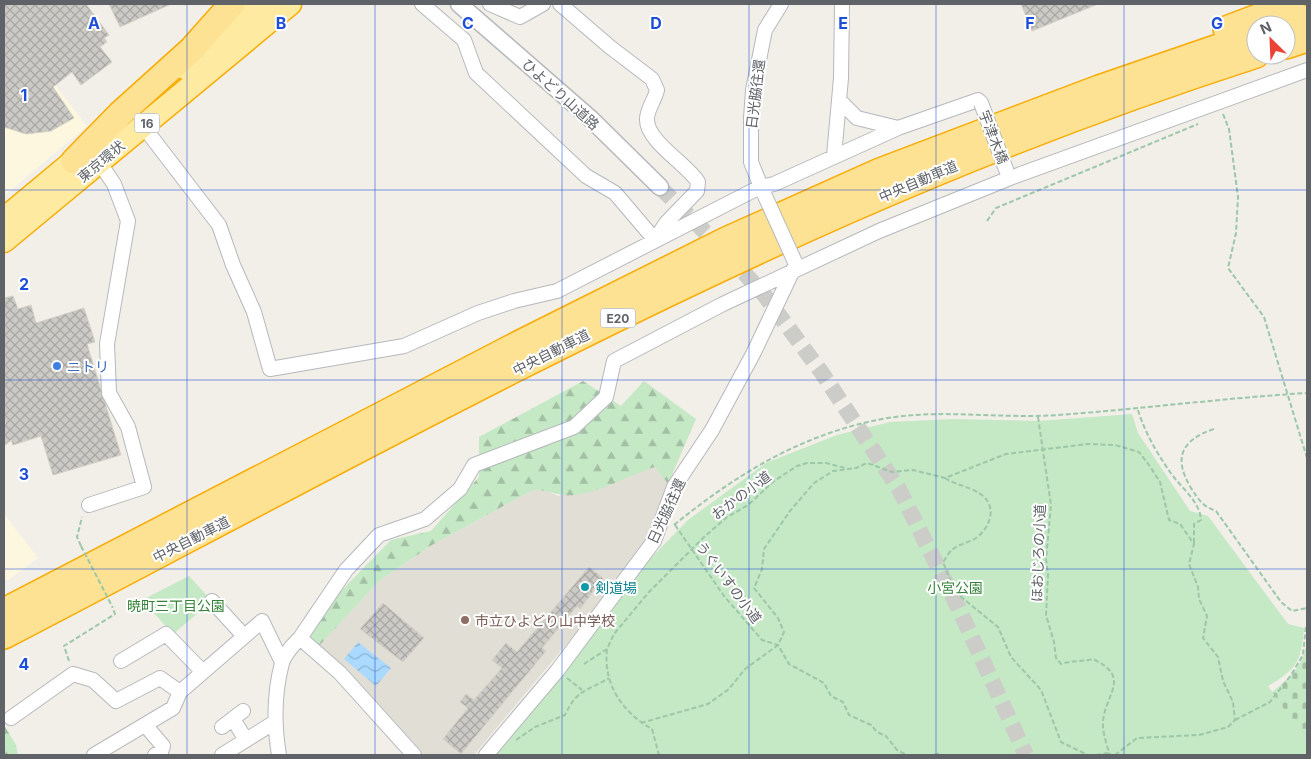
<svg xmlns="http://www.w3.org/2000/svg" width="1311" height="759" font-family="Inter,'Noto Sans JP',sans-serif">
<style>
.commercial{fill:#fef7e0}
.education{fill:#e1ded6}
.forest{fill:url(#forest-firs)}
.cemetery{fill:url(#cemetery-stones)}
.green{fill:#c5e8c5}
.water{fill:url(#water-waves)}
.building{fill:url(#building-cross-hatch);stroke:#d6d1c6}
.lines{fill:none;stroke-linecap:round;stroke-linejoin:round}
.tertiary-tunnel{stroke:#ccccc8;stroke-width:16;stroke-dasharray:16 8;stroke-linecap:butt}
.minor-casing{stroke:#b5b8bc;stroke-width:16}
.tertiary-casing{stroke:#b5b8bc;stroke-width:19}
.trunk-casing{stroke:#f9ab00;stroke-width:25}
.motorway-casing{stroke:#f9ab00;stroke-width:28}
.path{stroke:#9cc7a9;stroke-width:2;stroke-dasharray:5 2.5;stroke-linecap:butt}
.minor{stroke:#fff;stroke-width:14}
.tertiary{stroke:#fff;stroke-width:16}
.trunk{stroke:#feeaa1;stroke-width:22}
.motorway{stroke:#fde293;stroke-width:25}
.minor-bridge-casing{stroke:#b5b8bc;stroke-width:16;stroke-linecap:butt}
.path-bridge{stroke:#9cc7a9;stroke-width:2;stroke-dasharray:5 2.5;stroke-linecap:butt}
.minor-bridge{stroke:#fff;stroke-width:14}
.grid{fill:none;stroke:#1d4ed8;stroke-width:1;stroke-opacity:0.55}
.shop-dot{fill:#3f7fe0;stroke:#fff;stroke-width:2}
.culture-dot{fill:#0f9aa8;stroke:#fff;stroke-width:2}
.education-dot{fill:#8d6e63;stroke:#fff;stroke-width:2}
.labels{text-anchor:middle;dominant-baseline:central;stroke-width:4;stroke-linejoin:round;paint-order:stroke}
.shield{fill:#fff;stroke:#8f9295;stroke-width:1}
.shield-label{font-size:12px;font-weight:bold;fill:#5f6368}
.street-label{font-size:14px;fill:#5f6368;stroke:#fff}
.shop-label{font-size:14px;fill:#366cbe;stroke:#fff;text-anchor:start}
.culture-label{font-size:14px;fill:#0d838f;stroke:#fff;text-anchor:start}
.park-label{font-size:14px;fill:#348238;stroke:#fff}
.education-label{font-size:14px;fill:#785e54;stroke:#fff;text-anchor:start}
.grid-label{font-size:16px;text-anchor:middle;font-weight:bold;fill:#1d4ed8;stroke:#fff;stroke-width:4;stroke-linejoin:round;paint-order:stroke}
</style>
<defs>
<pattern id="forest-firs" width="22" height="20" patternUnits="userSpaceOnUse" patternTransform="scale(1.25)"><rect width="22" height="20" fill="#c5e8c5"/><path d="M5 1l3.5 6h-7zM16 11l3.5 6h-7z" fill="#a3c0a4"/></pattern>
<pattern id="cemetery-stones" width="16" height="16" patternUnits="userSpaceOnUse" patternTransform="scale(1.25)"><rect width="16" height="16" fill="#c5e8c5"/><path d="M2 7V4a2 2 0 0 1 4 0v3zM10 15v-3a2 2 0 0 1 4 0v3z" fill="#a3c0a4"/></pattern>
<pattern id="water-waves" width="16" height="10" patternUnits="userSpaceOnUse" patternTransform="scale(1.25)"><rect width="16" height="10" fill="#aadaff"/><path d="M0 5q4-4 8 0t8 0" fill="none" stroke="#8eb4d2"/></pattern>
<pattern id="building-cross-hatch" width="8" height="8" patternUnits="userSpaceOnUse" patternTransform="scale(1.25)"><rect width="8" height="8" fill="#cccac5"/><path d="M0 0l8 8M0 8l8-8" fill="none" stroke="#a9a8a4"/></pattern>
</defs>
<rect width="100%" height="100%" fill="#f1efe8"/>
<!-- commercial -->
<path class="commercial" d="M4 20 87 126 4 196Z
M4 514 38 558 7 581 4 577Z"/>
<!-- education -->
<path class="education" d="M655 467 668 484 655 521 644 543 609 593 474 755H416L318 647 379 581 432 545 533 490 543 489 558 496Z"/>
<!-- forest -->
<path class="forest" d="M583 381 621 406 644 381 696 419 668 484 655 467C629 475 602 492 574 495 559 497 548 489 533 490L432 545 379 581 318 647 308 640 340 592 391 540 431 531 479 477V437Z
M4 725 16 745 18 755H4Z"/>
<!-- cemetery -->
<path class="cemetery" d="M1307 641V742L1272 692C1290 678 1304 665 1307 641Z"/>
<!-- green -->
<path class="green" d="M1132 414 1138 433 1190 511 1208 516 1288 624 1304 628C1301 662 1297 669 1268 686L1307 742V755H493L650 559 688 520 766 463 837 435 890 422 953 419 1039 421Z
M189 576 212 601 173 634 142 600Z"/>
<!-- water -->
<path class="water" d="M358 642 391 668 376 686 344 659Z"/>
<!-- building -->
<path class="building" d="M4 4H86L109 35 104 38 107 42 100 47 112 62 81 85 72 72 53 87 74 118 51 131 26 134 4 127Z
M109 4H171L120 27Z
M1021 4H1098L1032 31Z
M13 296 18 309 31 305 36 323 84 308 95 342 87 344 121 455 53 475 41 436 13 445 11 440 4 446V425L6 423 4 417V298Z
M589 567 603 578 580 609 577 606 542 648 546 651 461 754 443 739 468 708 460 702 466 694 474 700 502 668 492 660 506 643 517 652Z
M383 603 424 638 403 662 360 629Z"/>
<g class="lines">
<!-- tertiary-tunnel -->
<path class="tertiary-tunnel" d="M660 187 730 257 765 296 822 373 899 489 959 609 1026 755"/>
<!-- minor casing -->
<g class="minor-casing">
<path id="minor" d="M422 4 464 40 476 73 586 176 615 193 655 240 666 223 697 191 698 182C688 165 646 141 647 119 647 109 655 100 657 90L652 79 610 47 560 4
M490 4 520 17 543 4
M840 101 857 118 898 128
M143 126 219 225 233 265 254 312 270 369 404 346 478 313 514 301 557 291 760 187 774 184 898 128 978 100 981 103
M834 156 841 78 842 4
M764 194 751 162V118L753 90 765 30 781 4
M89 505 144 487 128 427 109 393 107 344 128 221 114 184 99 162
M212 601 244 636
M300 638 346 570 379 535 425 519 460 489 474 465 574 427 606 397 614 361 723 304 879 231 1010 178 1307 70
M121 661 166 634 203 672
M11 718 73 674 93 680 116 701 160 678 180 692 262 621 282 662
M233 719 246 740
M146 726 163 746 161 752 155 755
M222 727 243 711
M94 755 173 708 180 692
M222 755 275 722
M279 755C274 725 274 693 282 663 285 653 293 645 300 638L340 673 414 755
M486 755 557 671 654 541 674 487 712 430 753 354 794 268"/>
</g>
<!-- tertiary casing -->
<g class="tertiary-casing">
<path id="tertiary" d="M459 4 591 119 660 187"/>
</g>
<!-- trunk casing -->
<g class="trunk-casing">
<path id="trunk" d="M185 68 263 4
M4 219 88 149
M4 241 290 4"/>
</g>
<!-- motorway casing -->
<g class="motorway-casing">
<path id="motorway" d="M1284 25 1307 18
M1226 29 1292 4
M1286 46 1307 39
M74 161 120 114 191 50 232 4
M4 611 520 343 726 240 880 171 1099 88 1256 34
M4 636C283 491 559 338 847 211 981 152 1117 100 1256 55"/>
</g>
<!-- path -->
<path class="path" d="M1223 114 1229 129 1238 197 1236 233 1228 268 1264 317 1307 458
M987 221 996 208 1198 124
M1138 410C1145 433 1157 453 1170 472 1181 488 1200 501 1201 520L1194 524V544
M1038 417 1051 505 1046 559 1048 575 1046 615 1054 642 1056 658 1061 664C1072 660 1082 662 1093 659 1134 678 1102 697 1103 725 1103 734 1107 746 1110 755
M1214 429C1181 440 1173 458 1191 488 1199 500 1202 506 1216 511L1281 602 1292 611 1307 608
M945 478C957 486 971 486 983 496 997 508 990 528 976 538 969 543 958 544 952 550 948 553 946 559 943 562L955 592 998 627 1011 657 1041 690 1061 742 1088 755
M674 525C738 473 805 432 888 418 944 409 1002 419 1058 415 1141 409 1224 398 1307 393
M675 525 724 596 762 640 778 645 789 664 824 683 831 696 843 702 849 715 871 725 877 732 886 736 897 750 907 755
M81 546 77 537 82 517
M607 649C603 684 622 712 652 729L659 755
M69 661 64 646 115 614 112 606
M584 664 607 649 614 634 649 592 704 537 726 518 748 505 774 481 797 466 807 463H826L845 468
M567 678 582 690
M1235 720 1270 702 1291 675 1303 655 1306 625
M641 723 708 704 729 689 745 669 778 645 784 632 778 618 754 588 762 569 764 549 790 511 814 483 833 471 856 468 867 463 892 472 913 470 945 478 1006 454 1088 444 1115 445 1139 452 1149 465 1160 482 1169 520 1180 524 1194 544 1189 564 1198 587 1199 599 1207 616 1203 638 1218 657 1223 681 1233 702 1235 720 1228 727 1199 735 1137 738 1115 755
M516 740 535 727 565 715C577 689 586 692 609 678
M934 755 940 753 941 755
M1096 755 1109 753"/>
<!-- minor -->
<use href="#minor" class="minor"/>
<!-- tertiary -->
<use href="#tertiary" class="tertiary"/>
<!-- trunk -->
<use href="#trunk" class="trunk"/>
<!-- motorway -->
<use href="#motorway" class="motorway"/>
<!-- minor-bridge casing -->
<g class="minor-bridge-casing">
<path id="minor-bridge" d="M981 103 1007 172
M765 196 795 262"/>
</g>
<!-- path-bridge -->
<path class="path-bridge" d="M81 546 112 606"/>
<!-- minor-bridge -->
<use href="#minor-bridge" class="minor-bridge"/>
</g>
<!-- grid -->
<path class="grid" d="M187 4V755M375 4V755M562 4V755M749 4V755M936 4V755M1124 4V755M4 190H1307M4 380H1307M4 569H1307"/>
<!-- markers -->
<circle class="shop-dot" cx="57" cy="366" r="5"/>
<circle class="culture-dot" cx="585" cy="587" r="5"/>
<circle class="education-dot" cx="465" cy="620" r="5"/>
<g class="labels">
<!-- shield labels -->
<g class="shield">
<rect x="134.5" y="113.5" width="25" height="19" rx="4"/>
<rect x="600.5" y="308.5" width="35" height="19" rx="4"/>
</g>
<g class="shield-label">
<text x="147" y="123">16</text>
<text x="618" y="318">E20</text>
</g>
<!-- street labels -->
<g class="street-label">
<text transform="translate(561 94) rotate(42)">ひよどり山道路</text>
<text transform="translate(755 94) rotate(-83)">日光脇往還</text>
<text transform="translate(994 137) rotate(69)">宇津木橋</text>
<text transform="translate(101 161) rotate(-40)">東京環状</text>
<text transform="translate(918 181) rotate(-23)">中央自動車道</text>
<text transform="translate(551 352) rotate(-27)">中央自動車道</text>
<text transform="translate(741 495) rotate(-37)">おかの小道</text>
<text transform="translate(666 511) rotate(-65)">日光脇往還</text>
<text transform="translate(191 539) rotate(-27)">中央自動車道</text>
<text transform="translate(1038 553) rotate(-88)">ほおじろの小道</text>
<text transform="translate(729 582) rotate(53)">うぐいすの小道</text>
</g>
<!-- shop labels -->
<g class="shop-label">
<text x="67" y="366">ニトリ</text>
</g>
<!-- culture labels -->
<g class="culture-label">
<text x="595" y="587">剣道場</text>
</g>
<!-- park labels -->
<g class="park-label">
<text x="955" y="587">小宮公園</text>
<text x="176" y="605">暁町三丁目公園</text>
</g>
<!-- education labels -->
<g class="education-label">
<text x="475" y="620">市立ひよどり山中学校</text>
</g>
</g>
<g class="grid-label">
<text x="94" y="29">A</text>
<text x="281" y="29">B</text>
<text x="468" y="29">C</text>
<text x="656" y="29">D</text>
<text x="843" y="29">E</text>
<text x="1030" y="29">F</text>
<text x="1217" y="29">G</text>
<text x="24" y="101">1</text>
<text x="24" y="290">2</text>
<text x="24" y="480">3</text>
<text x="24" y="670">4</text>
</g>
<!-- border -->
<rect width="1311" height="759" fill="none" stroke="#5f6368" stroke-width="10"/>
<!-- north arrow -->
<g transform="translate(1271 40) rotate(336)"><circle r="24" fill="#ffffff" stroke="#bfc1c3"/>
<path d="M0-4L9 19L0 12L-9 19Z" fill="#ea4335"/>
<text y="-8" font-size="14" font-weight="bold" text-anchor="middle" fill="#5f6368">N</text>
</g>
</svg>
